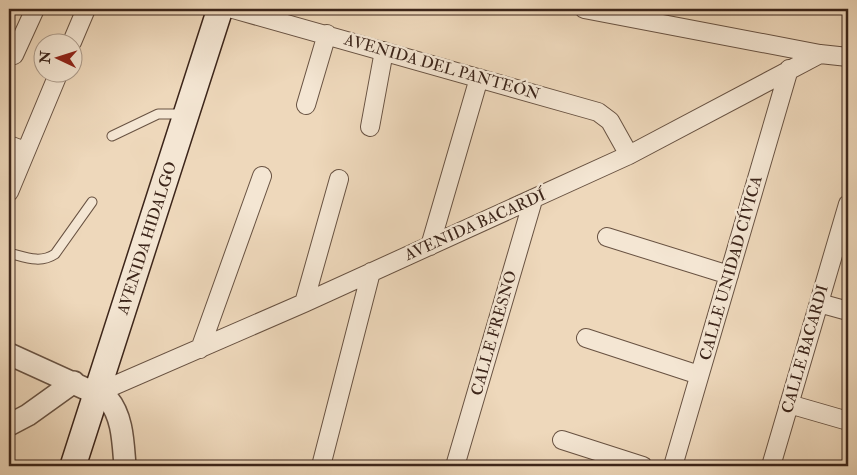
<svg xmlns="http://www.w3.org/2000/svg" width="857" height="475" font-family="'IM FELL Double Pica',serif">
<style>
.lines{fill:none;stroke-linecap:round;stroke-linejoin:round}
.service-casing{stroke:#685242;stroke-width:11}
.minor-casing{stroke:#685242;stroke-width:20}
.tertiary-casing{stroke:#685242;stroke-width:24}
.secondary-casing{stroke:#3c251a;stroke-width:28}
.service{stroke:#f4e6d3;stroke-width:9}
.minor{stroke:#f4e6d3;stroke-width:18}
.tertiary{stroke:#f4e6d3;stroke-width:21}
.secondary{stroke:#f4e6d3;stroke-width:25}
.labels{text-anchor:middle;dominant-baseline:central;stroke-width:5;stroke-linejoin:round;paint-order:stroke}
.street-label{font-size:16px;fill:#3c251a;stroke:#f4e6d3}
</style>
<rect width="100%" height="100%" fill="#eed8bb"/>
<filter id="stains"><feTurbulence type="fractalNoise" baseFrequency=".004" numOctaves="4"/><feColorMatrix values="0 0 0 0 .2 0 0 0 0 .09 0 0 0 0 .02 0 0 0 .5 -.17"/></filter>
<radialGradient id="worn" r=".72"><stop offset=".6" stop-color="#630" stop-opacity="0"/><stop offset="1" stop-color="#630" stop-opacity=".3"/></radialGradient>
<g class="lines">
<!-- service casing -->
<g class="service-casing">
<path id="service" d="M112 136 158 114H184
M9 253C25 257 40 264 55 254L92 202"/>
</g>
<!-- minor casing -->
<g class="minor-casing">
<path id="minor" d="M233 9 598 112 610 121 629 155
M584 9 820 54 848 57
M72 42 86 9
M14 55 35 9
M306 105 327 34
M370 127 384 51
M9 145 25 151
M9 192 59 72
M607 237 729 275
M430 246 479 78
M304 303 339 179
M819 303 848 311
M586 338 699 375
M200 349 262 176
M97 393 304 303 629 155 820 54
M789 404 848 421
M562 440 643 466
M321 466 371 272
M455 466 533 200
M673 466 789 69
M771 466 848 204"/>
</g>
<!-- tertiary casing -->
<g class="tertiary-casing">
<path id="tertiary" d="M9 354 108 399C123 417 123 443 125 466
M9 425 28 415 74 382"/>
</g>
<!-- secondary casing -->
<g class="secondary-casing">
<path id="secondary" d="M73 466 220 9"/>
</g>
<!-- service -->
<use href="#service" class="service"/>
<!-- minor -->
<use href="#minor" class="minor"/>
<!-- tertiary -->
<use href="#tertiary" class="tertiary"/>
<!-- secondary -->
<use href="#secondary" class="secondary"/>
</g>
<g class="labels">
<!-- street labels -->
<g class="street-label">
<text transform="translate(442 67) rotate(16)">AVENIDA DEL PANTEÓN</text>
<text transform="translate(475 225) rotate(-24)">AVENIDA BACARDÍ</text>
<text transform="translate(147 238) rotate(-72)">AVENIDA HIDALGO</text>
<text transform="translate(731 268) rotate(-74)">CALLE UNIDAD CÍVICA</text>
<text transform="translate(494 333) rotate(-74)">CALLE FRESNO</text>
<text transform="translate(805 349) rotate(-74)">CALLE BACARDI</text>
</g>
</g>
<!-- margin -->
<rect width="857" height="475" fill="none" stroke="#eed8bb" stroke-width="30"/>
<rect x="10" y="10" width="837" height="455" fill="none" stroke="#3c251a" stroke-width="2.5"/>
<rect x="15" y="15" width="827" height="445" fill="none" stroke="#3c251a"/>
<!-- north arrow -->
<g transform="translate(58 58) rotate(274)"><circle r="24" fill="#f4e6d3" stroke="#aa9989"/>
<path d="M0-4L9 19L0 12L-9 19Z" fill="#8f2418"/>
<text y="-8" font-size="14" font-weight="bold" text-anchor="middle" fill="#3c251a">N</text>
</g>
<rect width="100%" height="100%" filter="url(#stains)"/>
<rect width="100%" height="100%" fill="url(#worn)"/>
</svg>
